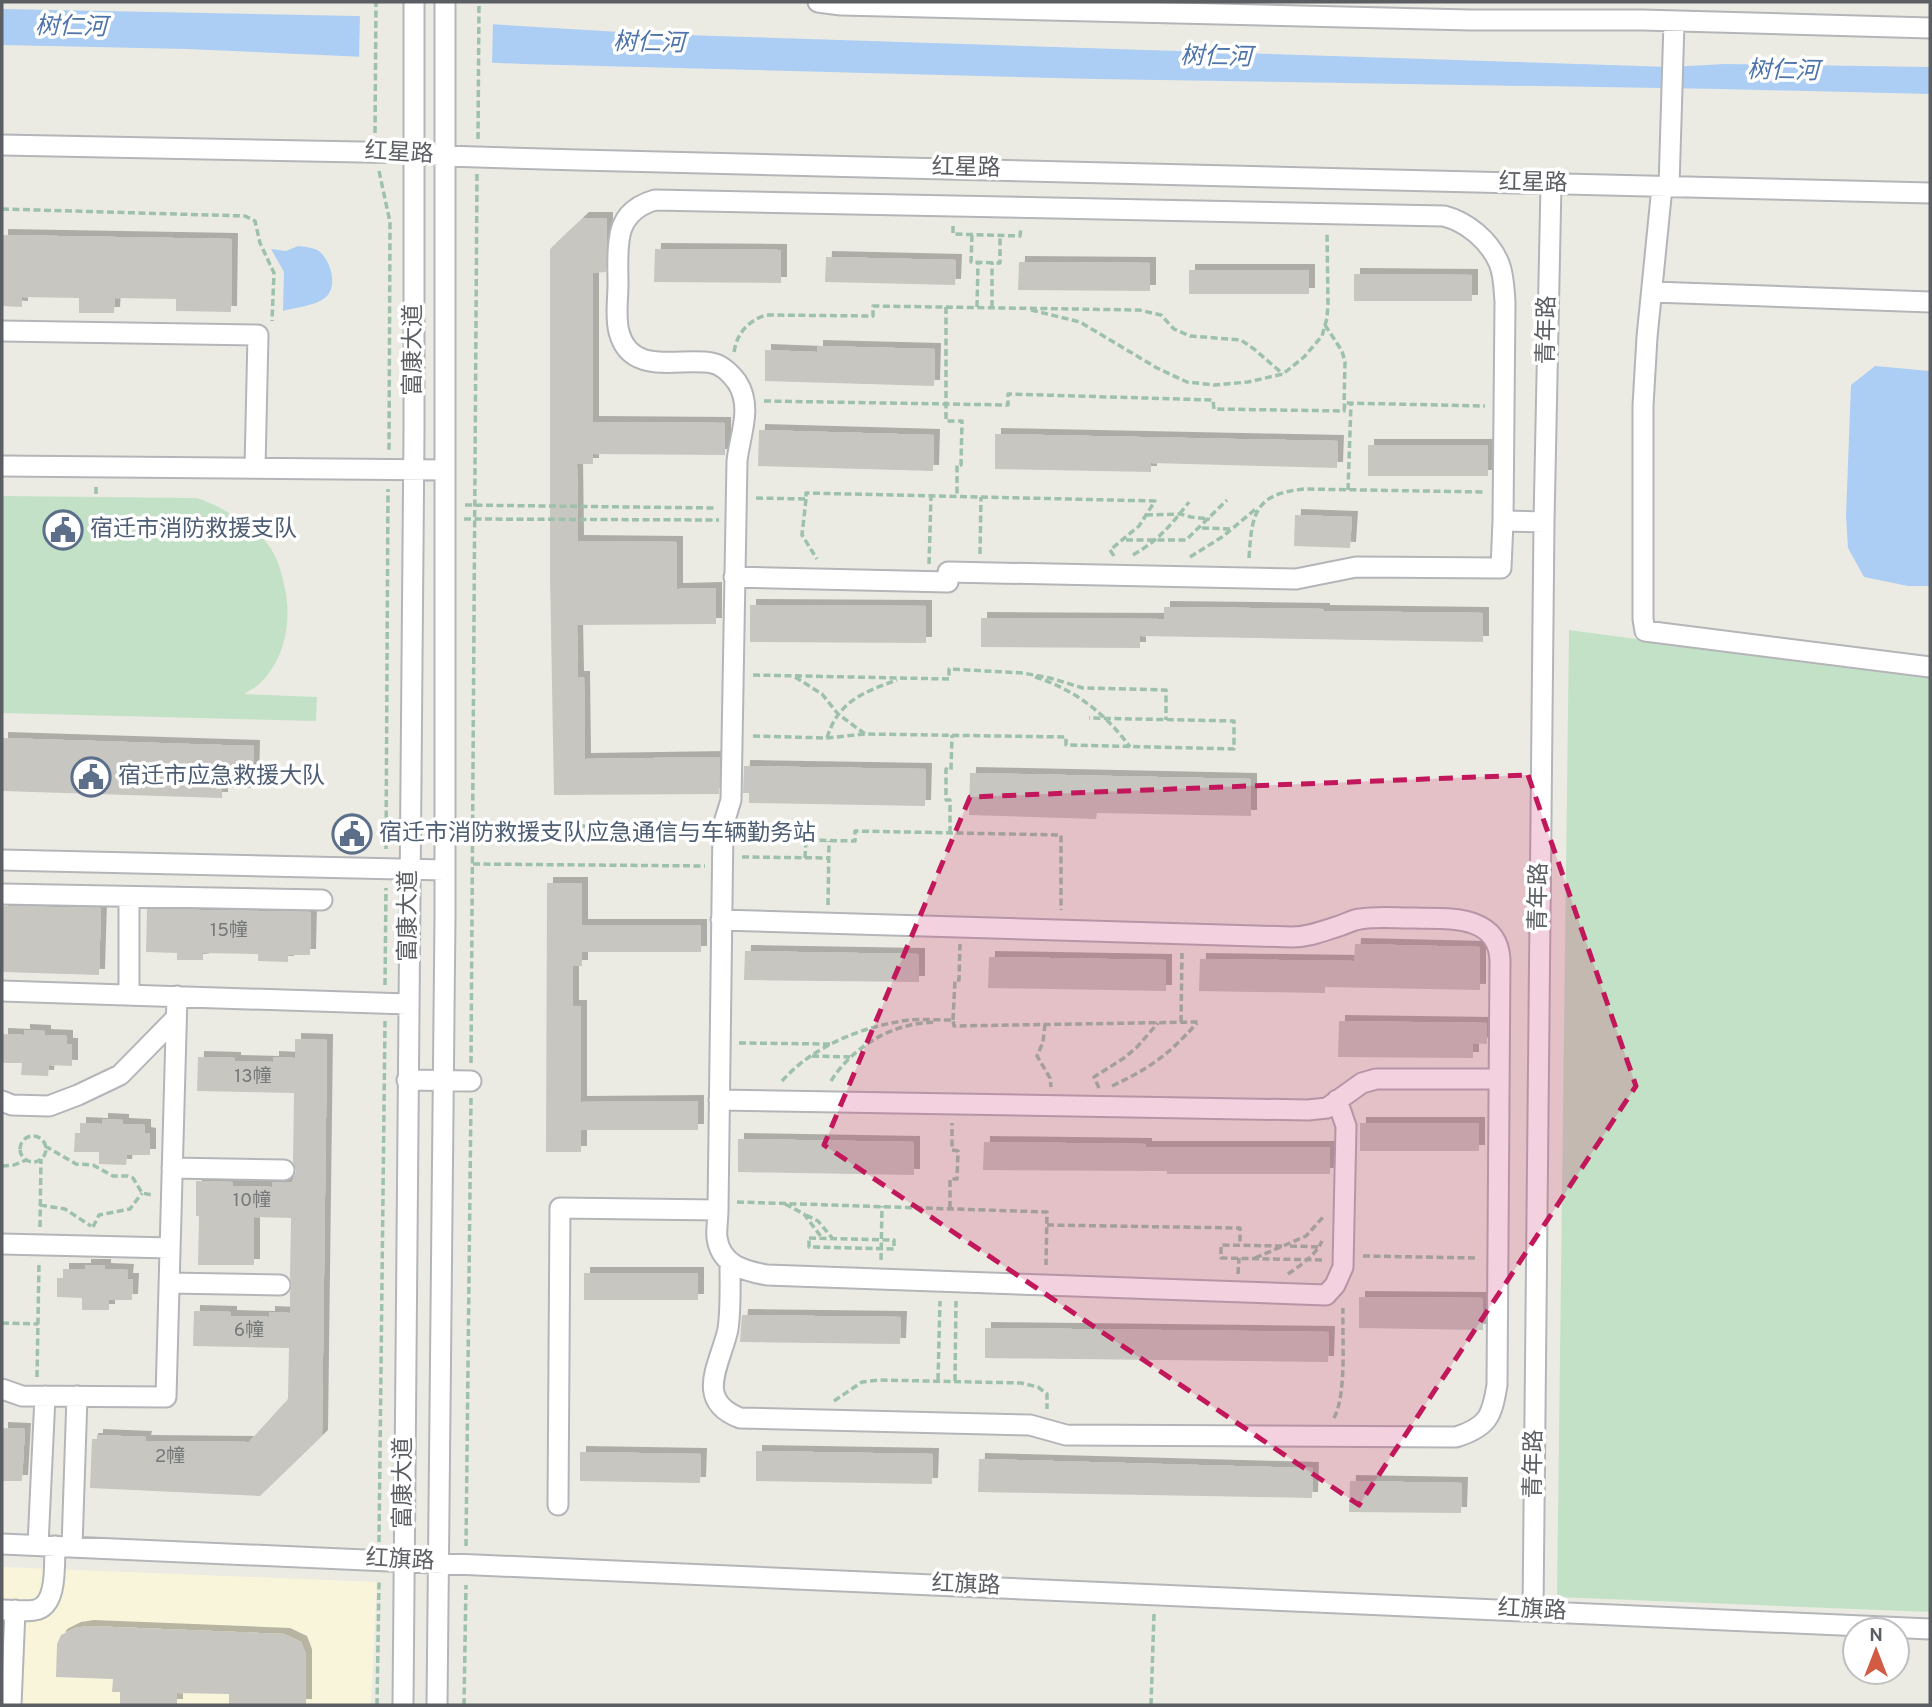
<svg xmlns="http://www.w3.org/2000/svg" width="1932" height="1707" font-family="Overpass,'Noto Sans SC',sans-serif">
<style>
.commercial{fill:#f9f5db}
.green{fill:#c3e1c6}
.water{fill:#accef4}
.pier{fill:#ecebe3}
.building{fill:#c7c6c0;filter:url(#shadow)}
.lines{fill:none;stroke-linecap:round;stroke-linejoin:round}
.minor-casing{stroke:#b4b5b9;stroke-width:23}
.path{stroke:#9dc1aa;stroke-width:3.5;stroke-dasharray:7 3.5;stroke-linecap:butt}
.minor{stroke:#fff;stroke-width:19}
.marked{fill:#c2185b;fill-opacity:0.2;stroke:#c2185b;stroke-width:5;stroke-dasharray:14 9;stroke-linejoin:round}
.labels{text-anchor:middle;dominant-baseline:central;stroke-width:7;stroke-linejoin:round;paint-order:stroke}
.number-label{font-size:19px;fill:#76787a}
.street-label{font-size:23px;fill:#5b5e62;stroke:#fff}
.service-label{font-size:23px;fill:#4e5e75;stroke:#fff;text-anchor:start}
.water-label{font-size:24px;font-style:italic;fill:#4f74ab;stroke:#fff}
</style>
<defs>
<filter id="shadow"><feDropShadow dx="6" dy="-6" stdDeviation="0" flood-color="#0004"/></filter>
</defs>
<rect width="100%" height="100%" fill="#ecebe3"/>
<!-- commercial -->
<path class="commercial" d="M2 1567 377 1582 371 1705H2Z"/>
<!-- green -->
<path class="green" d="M2 496 197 498C223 507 231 514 252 531 257 534 262 537 265 541 275 552 280 566 283 580 293 616 287 659 258 685 254 688 248 691 244 694L317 697 316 721 2 713Z
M1569 630 1930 678V1612L1557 1597Z"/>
<!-- water -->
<path class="water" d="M2 9 357 16 653 34 1671 67 1724 64 1930 67V94L1721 89 1095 79 524 64 187 49 2 45Z
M298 246C305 247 313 247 319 251 331 261 338 286 326 297 316 306 296 307 283 311L284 272 271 249 286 251Z
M1875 366 1930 371V586H1908L1864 577 1848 548 1846 516 1851 385Z"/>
<!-- pier -->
<path class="pier" d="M360 13 493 21 492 66 359 60Z"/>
<!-- building -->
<path class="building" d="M583 218H607L606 272 593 273V422L725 423V455L593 454V464H577L578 541 677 542V589L716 588V624L577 625 578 677H584L585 759 720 757 719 794 554 795 550 575V249Z
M2 235 232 239 231 312 176 311V299L115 298 114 313H79V298L22 297V307L2 306Z
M655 249 781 250V283L654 282Z
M826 257 956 260 955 285 825 282Z
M1019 262 1150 263V291L1018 290Z
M1189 270H1309V294H1189Z
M1354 274 1472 275V301H1354Z
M817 346 935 349 934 386 765 381V350L817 352Z
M759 430 934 435 933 471 758 466Z
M995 434 1338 441 1337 468 1151 463V472L995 469Z
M1368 445H1488V476H1368Z
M1295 515 1352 517 1350 548 1294 546Z
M750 605 926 606V643L750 642Z
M1164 607 1324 609V611L1483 613V642L1140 636V648L981 647V618L1164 619Z
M2 738 254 746 253 788 222 787V798L2 791Z
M744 766 926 769 925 806 749 803V793H743Z
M970 773 1251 779V816L1097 813 1096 819 969 815Z
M547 883H582V925H701V952H582V966H573V1006H581V1102L698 1101V1130H581V1152H546Z
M2 906 101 908 99 975 2 972Z
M147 909 311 912 310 955H288V962L258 961V954L203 953V960H177V953L146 952Z
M1355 944 1480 947V990L1325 987V993L1199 991 1200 959 1354 961Z
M745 951 919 954V982L744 980Z
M989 957 1166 960V991L988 988Z
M1339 1021 1487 1023V1044L1473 1043V1058L1338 1057Z
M24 1030 45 1031V1035L67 1036V1044H72V1066L49 1065 48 1076 21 1075 22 1063H2V1034L24 1035Z
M295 1039 327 1040 322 1436 260 1496 90 1488 92 1439H97V1435L146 1437 145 1441 249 1442 288 1399 289 1348 193 1346 194 1311 231 1312V1316L269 1317V1312L290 1313V1292L292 1286 290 1278 291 1218 254 1217V1265H198L199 1216H196V1181L233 1182V1186L272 1187V1182H292L296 1171 293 1162 294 1093 197 1091 198 1057 235 1058V1061L273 1062V1057L295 1058Z
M102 1119 123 1120V1124L145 1125V1133L150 1134V1155H127L126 1165 99 1164V1152H74L75 1133H80V1123L102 1124Z
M1360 1123H1479V1151H1360Z
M738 1139 914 1142V1175L738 1172Z
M984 1142 1146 1144V1147H1330V1174H1167V1171L983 1170Z
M85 1265H105V1269L128 1270 127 1279H133L132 1300H109V1310H82V1298L57 1297V1278H63V1269H85Z
M584 1273H698V1300H584Z
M1359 1297 1483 1298V1330L1359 1328Z
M742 1315 901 1317 900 1344 740 1342Z
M985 1328 1329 1332 1328 1362 985 1358Z
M2 1428 25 1429 22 1481H2Z
M756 1451 933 1454 932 1484 756 1481Z
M580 1452 701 1454 700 1483 580 1481Z
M979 1459 1313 1468 1312 1498 978 1492Z
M1350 1481 1462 1483 1461 1513 1349 1512Z
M88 1626 284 1634 301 1642 306 1655V1705H229V1694L177 1693V1705H120V1692H112L113 1679 56 1677 57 1644 61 1635 75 1628Z"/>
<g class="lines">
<!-- minor casing -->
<g class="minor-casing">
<path id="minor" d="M818 2 841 5 1471 20H1642L1930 28
M2 145 414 153 445 156 579 160 1930 193
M1662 187 1647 337 1643 406V619L1645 631 1930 667
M1669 187 1674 22
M1653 292 1930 302
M2 331 258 335 255 468
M2 466 445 470
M734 577 948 582V572L1296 579 1356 567 1501 568 1503 521
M2 860 445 870
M2 894 322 900
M721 920 1292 937C1309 937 1323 931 1339 926 1346 924 1352 920 1360 919 1377 916 1396 918 1414 918 1448 919 1498 914 1500 960L1497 1385C1492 1416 1488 1427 1456 1437L1066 1435 1030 1425 740 1418C693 1400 721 1363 728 1329 731 1309 730 1283 730 1263
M2 991 408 1004
M129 995V897
M407 1080 471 1081
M719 1100 1308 1110 1327 1108 1362 1083 1376 1079H1498
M2 1101 12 1105 49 1106 78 1095 120 1075 176 1018
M172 1168 284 1170
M718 1210C718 1219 716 1230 717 1238 721 1265 744 1271 767 1275L1326 1295 1335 1285 1343 1267 1346 1126 1337 1100
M2 1244 170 1248
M169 1283 280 1285
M2 1389 22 1396 166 1397 177 996
M558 1505 560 1208 718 1210 723 826 731 800 737 461C740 434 753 407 737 382 731 374 723 365 712 363 680 357 631 377 619 332 615 317 618 300 618 284 618 270 617 255 619 241 621 219 634 206 655 200L1444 216C1467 222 1489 240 1499 263 1504 275 1504 289 1505 302L1503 521 1544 522
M2 1544 1930 1629
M38 1545 45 1396
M72 1547 77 1396
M2 1610C12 1610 25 1612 35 1610 58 1606 54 1564 55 1546
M1533 1611 1544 522 1551 184
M11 1705 15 1610
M403 1705 414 432V2
M437 1705 445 917V2"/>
</g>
<!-- path -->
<path class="path" d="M375 133 376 2
M478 139 479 2
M379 171 390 222 389 450
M2 209 245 216 255 221 260 243 274 273 272 321
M953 226V234L1020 236 1021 228
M972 235 971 262 1000 263V235
M946 307V421H962L961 465H957V497
M977 307 978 262
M992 307V262
M1031 310 1080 322 1157 368 1187 382 1214 385 1248 382 1283 374 1304 357 1322 336 1327 318 1328 303 1327 232
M1325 325 1342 351 1345 362 1344 405
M734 352C737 333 748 321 766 315L873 316V306L1139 310 1161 315 1174 329 1190 336 1241 340 1254 349 1283 374
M764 401 1008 405V394L1213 400 1214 409 1344 411 1345 403 1485 406
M96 487V497
M1348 490 1351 403
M756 498 806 499V493L1155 501 1139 526 1110 550 1114 556
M806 499 802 535 817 559
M465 505 716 508
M1146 515 1180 514 1191 517 1210 519
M464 519 719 520
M1202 528 1232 529
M1126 540H1186L1227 500
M980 554 981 497
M1133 555C1159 540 1171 525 1189 502
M1190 557 1222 537 1257 508
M1249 558C1252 514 1254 494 1304 489L1484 492
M929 564 931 496
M753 675 949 679V669L1023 673 1050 678 1083 688 1166 690V720
M795 677 822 694 838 714 865 734
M1035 677C1074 689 1106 714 1130 747
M753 736 827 738 865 734 1066 737V745L1234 749V721L1089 718
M827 738C838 701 864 692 897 680
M473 826H703
M950 833V800H946V769L951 770 952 735
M386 849 388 489
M742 857 829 858
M805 858 806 840 855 841V831L1061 835V910
M473 864 705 866
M828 905 829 841
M385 985 386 888
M953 1020 955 980H959L960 944
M1181 1022 1182 953
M1045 1024 1043 1042 1037 1056 1050 1078 1051 1087
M739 1043 830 1044
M812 1056 850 1057
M471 1063 477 174
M782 1081C813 1046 863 1026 909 1020 924 1019 939 1020 953 1020L954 1026 1198 1022
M831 1081C847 1055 877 1033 907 1026 916 1023 926 1023 936 1022
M1112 1086C1152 1067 1168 1055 1197 1023
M1099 1088 1094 1077 1124 1058 1137 1047 1158 1023
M20 1149a13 13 0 1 1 26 0a13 13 0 1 1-26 0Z
M45 1146 76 1164 93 1165 113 1176H128L133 1178 142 1193 152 1195
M2 1166 14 1165 26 1160
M737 1202 1047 1212 1046 1265
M785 1204 804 1214 822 1238
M40 1205 65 1209 91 1226
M950 1208V1179H957L958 1151 952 1150V1123
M806 1215 818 1221 833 1239
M1047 1225 1240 1228V1245
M40 1227 41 1159
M93 1227 99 1215 130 1209 142 1193
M809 1238 894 1240V1249L809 1247Z
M1282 1246 1221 1245V1258L1325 1260
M1290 1246 1320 1247
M1363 1256 1478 1258
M1255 1258 1306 1236 1325 1215
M881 1260 882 1206
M1238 1274 1239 1258
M1288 1274C1301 1265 1315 1256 1322 1241
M2 1323 38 1324
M37 1377 39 1263
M938 1380 940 1301
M955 1381 956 1301
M834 1401 862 1382 880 1380 1021 1383 1038 1387 1047 1394V1409
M1334 1418C1347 1393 1342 1337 1343 1308
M379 1542 385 1021
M466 1546 471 1098
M377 1705 379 1581
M464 1705 466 1585
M1151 1705 1154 1614"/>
<!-- minor -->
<use href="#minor" class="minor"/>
</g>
<!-- marked area -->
<path class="marked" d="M1528 775 1636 1086 1359 1505 824 1145 970 797Z"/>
<!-- icons -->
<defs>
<g id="civic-ring" transform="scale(2.0125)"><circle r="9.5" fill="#fff" stroke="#5c6f8a" stroke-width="1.5"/><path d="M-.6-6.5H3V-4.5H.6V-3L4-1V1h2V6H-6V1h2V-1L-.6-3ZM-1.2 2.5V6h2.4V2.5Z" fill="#5c6f8a"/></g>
</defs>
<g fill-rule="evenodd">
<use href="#civic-ring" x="63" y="530"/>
<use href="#civic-ring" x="91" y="777"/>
<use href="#civic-ring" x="352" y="834"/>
</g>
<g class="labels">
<!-- number labels -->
<g class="number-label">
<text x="229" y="931">15幢</text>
<text x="253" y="1077">13幢</text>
<text x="252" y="1201">10幢</text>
<text x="249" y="1331">6幢</text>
<text x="170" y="1457">2幢</text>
</g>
<!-- street labels -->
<g class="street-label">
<text transform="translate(399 154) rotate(3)">红星路</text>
<text transform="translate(966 169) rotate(1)">红星路</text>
<text transform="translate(1533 184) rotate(1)">红星路</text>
<text transform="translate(1548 330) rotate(-89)">青年路</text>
<text transform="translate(414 350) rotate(-90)">富康大道</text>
<text transform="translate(1540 897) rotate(-89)">青年路</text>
<text transform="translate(409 916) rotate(-90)">富康大道</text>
<text transform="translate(1535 1464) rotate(-89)">青年路</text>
<text transform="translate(404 1483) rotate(-90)">富康大道</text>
<text transform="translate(400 1561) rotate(3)">红旗路</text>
<text transform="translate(966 1586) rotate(2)">红旗路</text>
<text transform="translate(1532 1611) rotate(3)">红旗路</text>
</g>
<!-- service labels -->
<g class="service-label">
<text x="90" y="530">宿迁市消防救援支队</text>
<text x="118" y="777">宿迁市应急救援大队</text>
<text x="379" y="834">宿迁市消防救援支队应急通信与车辆勤务站</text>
</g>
<!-- water labels -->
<g class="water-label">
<text transform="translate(71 28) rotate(1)">树仁河</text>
<text transform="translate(649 44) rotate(1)">树仁河</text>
<text transform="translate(1216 58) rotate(1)">树仁河</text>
<text transform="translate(1783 72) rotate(1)">树仁河</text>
</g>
</g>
<!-- border -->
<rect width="1932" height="1707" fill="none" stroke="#5b5e62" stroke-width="7"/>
<!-- north arrow -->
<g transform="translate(1876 1651)"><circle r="33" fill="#ffffff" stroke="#bdbfc0" stroke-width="2"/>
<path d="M0-5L12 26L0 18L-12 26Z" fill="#d25b43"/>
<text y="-10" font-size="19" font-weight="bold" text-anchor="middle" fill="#5b5e62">N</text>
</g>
</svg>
